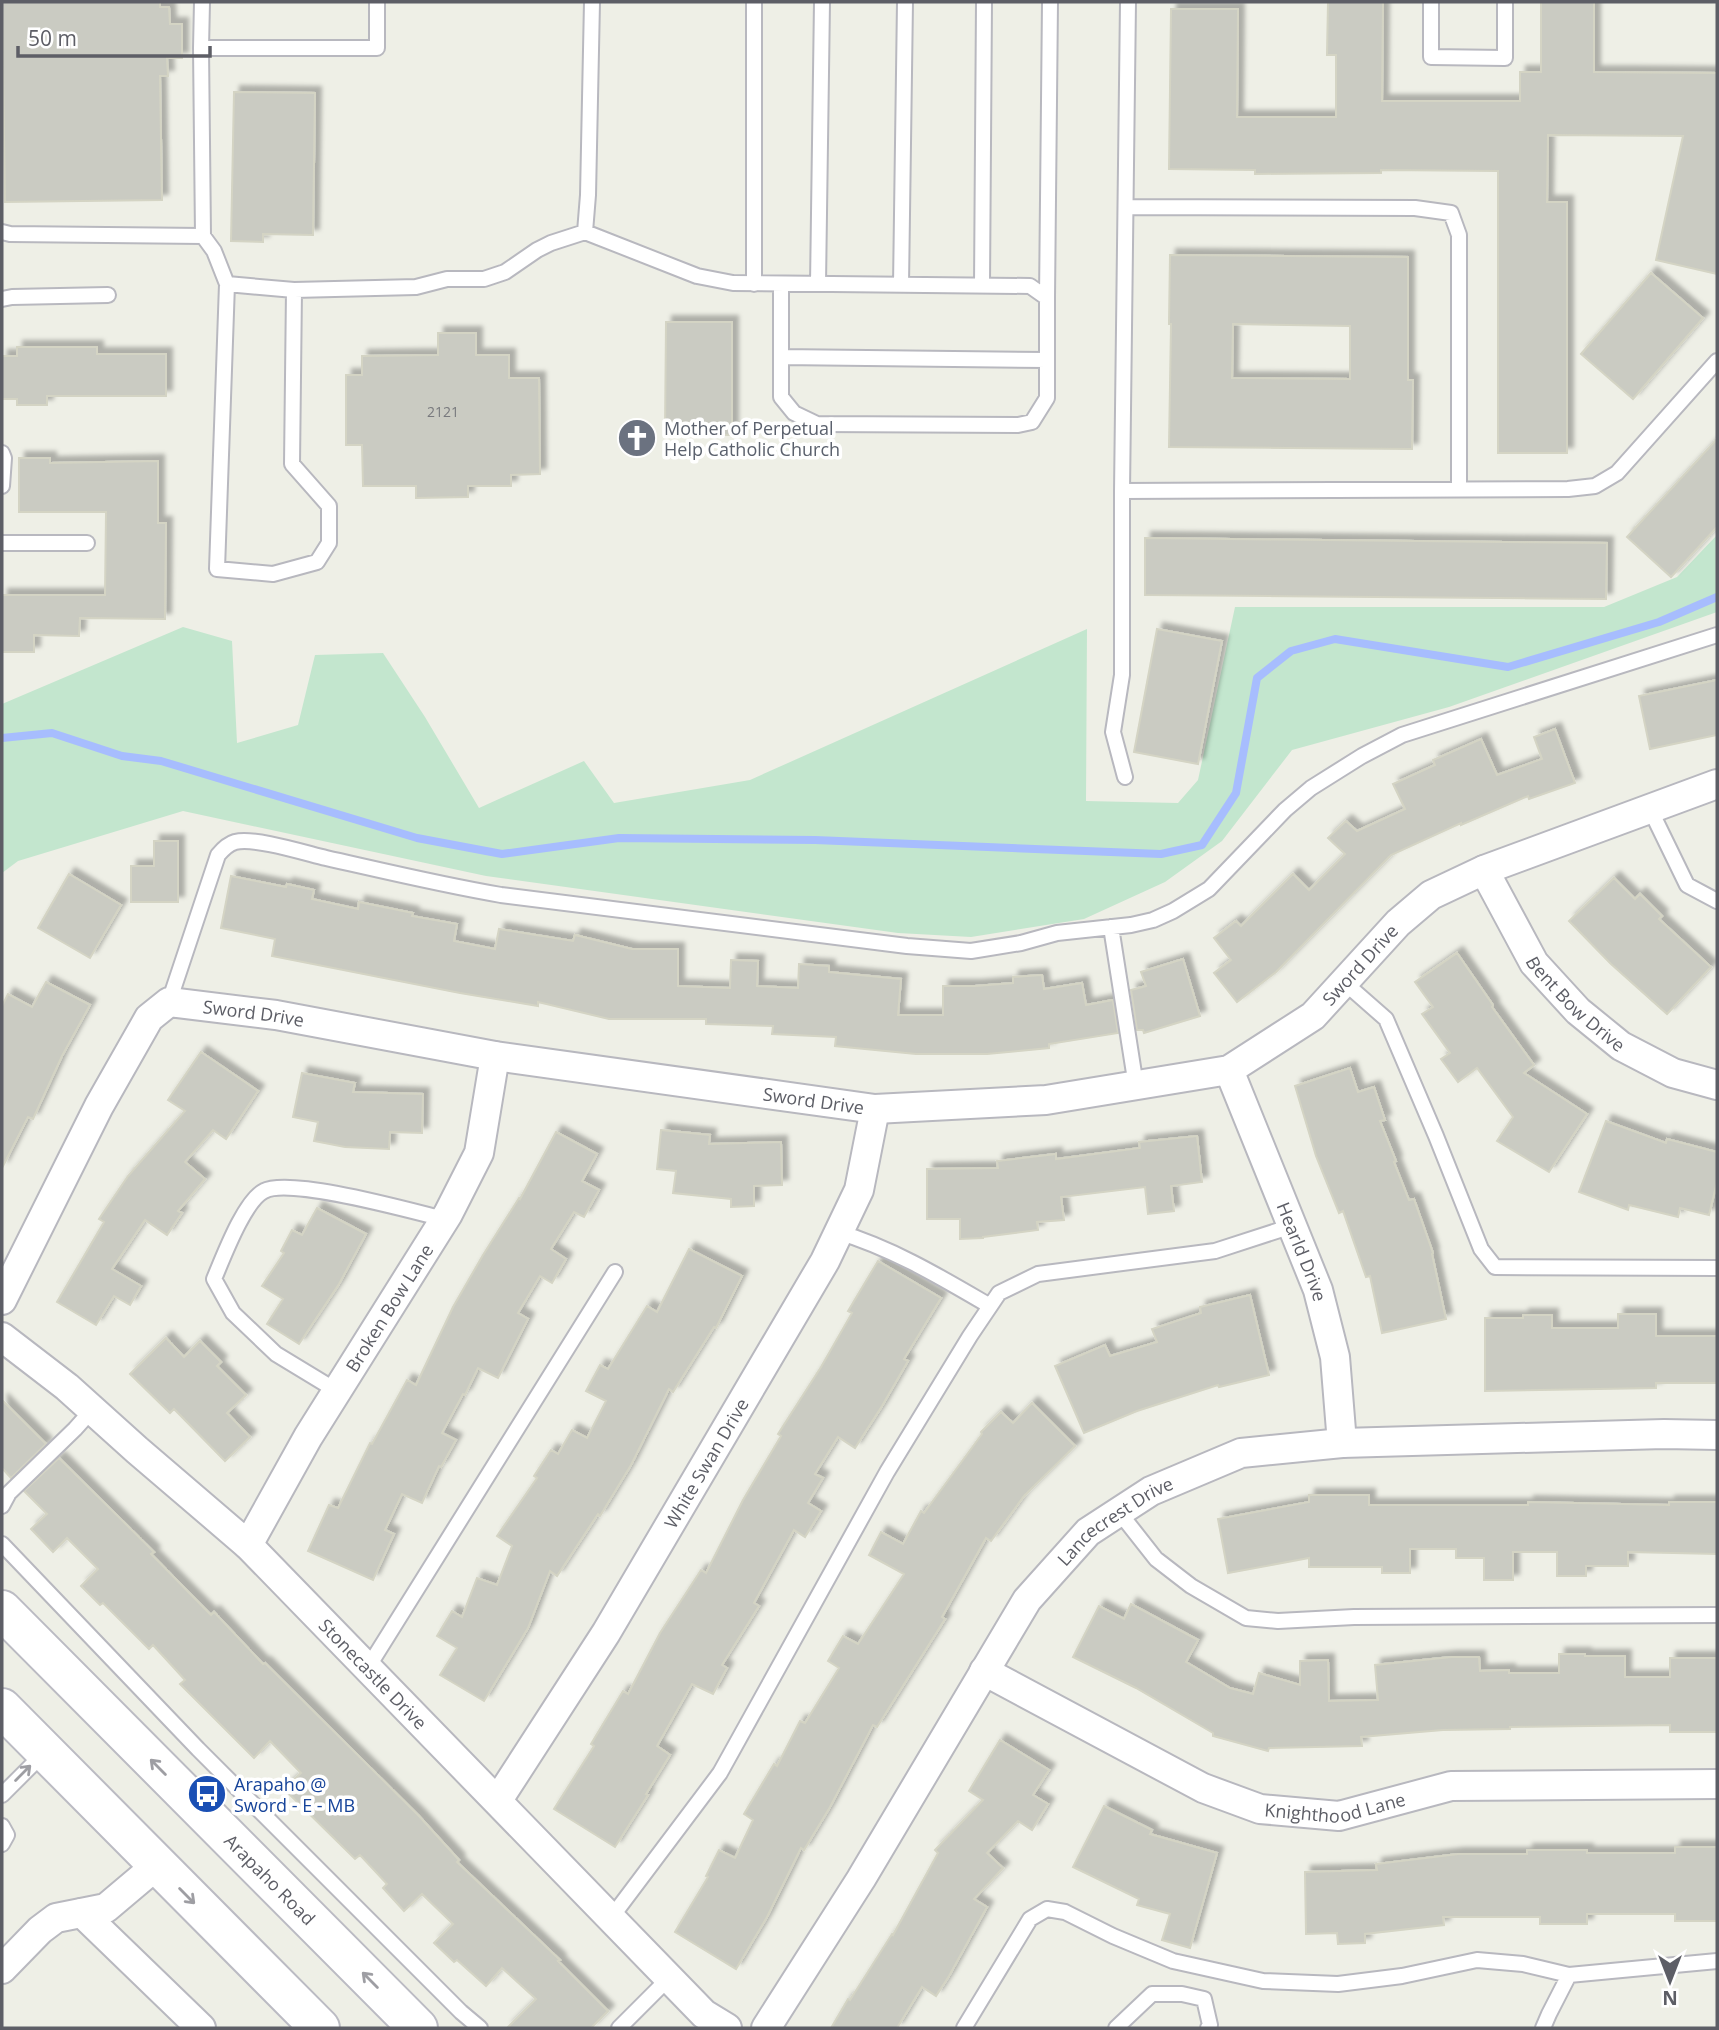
<svg xmlns="http://www.w3.org/2000/svg" width="1719" height="2030" font-family="'Open Sans',sans-serif">
<style>
.green{fill:#c3e6ce}
.lines{fill:none;stroke-linecap:round;stroke-linejoin:round}
.stream{stroke:#a7bdfe;stroke-width:8}
.building{fill:#cacbc2;stroke:#d4d4c4;stroke-width:2;fill-rule:evenodd;filter:url(#shadow)}
.service-casing{stroke:#b8b8bf;stroke-width:18}
.minor-casing{stroke:#b8b8bf;stroke-width:32}
.secondary-casing{stroke:#bbbbc3;stroke-width:42}
.service{stroke:#fff;stroke-width:14}
.minor{stroke:#fff;stroke-width:28}
.secondary{stroke:#fff;stroke-width:38}
.oneway{stroke:#9e9ea3}
.labels{text-anchor:middle;dominant-baseline:central;stroke-width:7;stroke-linejoin:round;paint-order:stroke}
.number-label{font-size:14px;fill:#78797d}
.worship-label{font-size:18px;fill:#5b616d;stroke:#fff;text-anchor:start}
.street-label{font-size:18px;fill:#5d5e66;stroke:#fff}
.transit-label{font-size:18px;fill:#164399;stroke:#fff;text-anchor:start}
</style>
<defs>
<filter id="shadow"><feDropShadow dx="6" dy="-6" stdDeviation="2" flood-color="#0004"/></filter>
</defs>
<rect width="100%" height="100%" fill="#eeefe6"/>
<!-- green -->
<path class="green" d="M1717 535V612L1449 707 1292 750 1222 841 1165 882 1084 919 971 937 898 933 486 876 183 811 18 861 2 873V704L183 627 232 641 237 743 298 725 315 655 383 653 425 717 479 808 584 761 614 803 750 780 1087 629 1086 801 1178 803 1198 780 1235 607H1604L1677 577Z"/>
<g class="lines">
<!-- stream -->
<path class="stream" d="M2 738 52 733 122 756 161 761 417 838 502 854 619 838 815 840 1161 854 1202 845 1236 793 1257 678 1291 651 1335 639 1508 667 1659 622 1717 597"/>
</g>
<!-- building -->
<path class="building" d="M2 2H160V7H169L170 24H182V58H167L168 76H160L162 200 5 202Z
M1328 2H1383L1382 101H1520V72H1541V2H1594V72L1717 73V274L1656 260 1683 136 1548 135 1547 202H1567V453H1498V171L1381 170V173L1255 174V170L1169 169 1171 9H1238L1237 117H1336V55H1327Z
M234 92 315 93 313 235 263 234V242L231 241Z
M1170 255 1408 257V380H1413L1412 449 1169 447 1171 324H1169ZM1233 324 1350 326V379L1232 378Z
M1651 273 1703 318 1633 399 1581 354Z
M666 322H732V435L665 434Z
M438 333H476V355H509V378H539L540 474 511 475V486H468V497L416 498V486H363L362 445H346V375H362V356L438 355Z
M17 347H97V354H166V396H47V405H17V399H2V356H17Z
M1717 439V527L1671 577 1627 537Z
M19 458H50V463L158 461V523H166L165 619 80 618 79 636 34 635V652H2V595H105L106 512H19Z
M1145 538 1607 543 1606 599 1145 595Z
M1157 629 1222 641 1198 764 1134 752Z
M1717 680V735L1650 749 1639 696Z
M1555 729 1575 783 1529 799 1528 796 1461 825V823L1391 855 1276 972 1237 1002 1214 973 1231 960 1214 938 1236 921 1241 926 1293 874 1309 890 1345 854 1328 838 1346 821 1357 831 1405 809 1393 784 1435 765 1433 760 1481 739 1497 775 1542 759 1534 737Z
M154 841H178V902H131V866H154Z
M69 874 121 905 90 958 38 928Z
M231 876 286 887 287 884 314 890 312 899 358 909 359 902 413 913 412 916 457 924 454 941 495 949 499 929 573 941 575 935 632 949H678V986L730 988 731 960 758 961 757 986 798 988 799 964 829 966V972L901 979 898 1015H943V986H975L1013 983V977L1042 975 1044 989 1082 983 1086 1005 1113 1000 1118 1033 1049 1044V1048L987 1054H916L835 1046 836 1037 772 1034 773 1026 706 1024V1019H609L538 1002V1006L460 993 272 956 275 939 221 928Z
M1614 878 1635 899 1640 894 1662 916 1659 919 1711 967 1667 1014 1611 964 1569 921Z
M1457 953 1493 1005 1492 1007 1534 1065 1524 1073 1587 1114 1549 1172 1497 1141 1513 1117 1477 1068 1458 1082 1441 1059 1450 1053 1422 1014 1433 1007 1415 982Z
M1183 959 1200 1016 1144 1033 1143 1030H1137L1131 990 1146 986 1141 972Z
M46 982 90 1005 62 1056 33 1119 28 1117 2 1168V1006L8 994 32 1007Z
M201 1052 258 1091 226 1139 213 1130 185 1162 205 1179 178 1211 182 1213 167 1235 145 1220 112 1269 141 1286 130 1305 114 1296 96 1325 57 1302 104 1222 99 1219 128 1176 185 1111 168 1100Z
M1350 1068 1358 1092 1374 1087 1385 1120 1380 1121 1396 1161 1394 1162 1409 1200 1414 1199 1433 1253 1432 1254 1446 1319 1382 1333 1370 1276 1366 1277 1343 1211 1339 1213 1316 1156 1295 1086Z
M302 1073 355 1083 353 1092 423 1094 422 1133 390 1132 389 1149 345 1147 314 1141 318 1122 293 1117Z
M1606 1121 1666 1143 1667 1139 1717 1152V1182L1709 1215 1680 1208 1678 1217 1629 1205 1628 1210 1579 1192Z
M661 1130 710 1135 709 1144 781 1142 782 1185 754 1186V1206L731 1207V1199L673 1193 676 1171 657 1169Z
M556 1132 597 1154 582 1181 599 1190 584 1217 574 1212 551 1249 566 1259 552 1283 540 1276 518 1313 528 1319 498 1378 478 1368 465 1395 463 1394 442 1433 456 1440 441 1467 439 1466 422 1503 402 1494 385 1530 394 1534 373 1580 308 1551 329 1505 338 1508 370 1443 372 1444 407 1380 416 1385 453 1307 483 1255 519 1198 520 1199Z
M1197 1136 1202 1182 1171 1186 1174 1211 1148 1214 1145 1187 1061 1197 1064 1220 1037 1222 1038 1230 983 1237V1238L960 1239V1219H927V1169L998 1168 997 1161 1056 1154V1159L1140 1148 1139 1142Z
M317 1208 366 1234 339 1284 299 1344 267 1324 283 1299 262 1286 284 1253 281 1251 292 1230 302 1235Z
M689 1249 742 1276 716 1328 714 1327 673 1392 669 1389 631 1465 600 1516 598 1514 557 1576 550 1571 528 1628 484 1701 440 1675 457 1648 437 1636 452 1611 462 1617 477 1578 497 1585 512 1546 497 1536 537 1478 534 1476 551 1450 558 1454 572 1430 587 1438 606 1401 586 1391 600 1365 608 1369 647 1306 657 1312Z
M878 1261 941 1298 904 1359 908 1361 882 1406 855 1448 838 1437 815 1474 823 1478 808 1503 821 1511 805 1537 794 1530 754 1603 759 1606 722 1665 727 1668 713 1694 692 1684 657 1746 670 1755 646 1794 648 1795 615 1847 554 1809 594 1746 591 1744 623 1691 628 1694 660 1633 701 1570 706 1573 743 1500 781 1436 778 1434 821 1367 852 1313 848 1311Z
M1250 1295 1269 1375 1219 1387 1218 1385 1137 1411 1084 1433 1055 1366 1105 1345 1110 1356 1157 1342 1152 1329 1201 1313 1200 1307Z
M1618 1314H1656V1336H1717V1383H1656V1388L1485 1391V1318H1523V1315H1552V1328H1618Z
M166 1338 184 1357 200 1341 221 1362 217 1366 246 1395 227 1413 250 1437 225 1461 174 1409 170 1413 130 1374Z
M2 1400 46 1444 11 1478 2 1468Z
M1032 1403 1075 1446 1024 1496 991 1541 986 1538 942 1617 945 1619 877 1727 873 1725 830 1807 804 1850 801 1848 767 1917 736 1969 675 1932 708 1877 706 1876 719 1850 735 1858 753 1820 744 1814 774 1764 777 1766 800 1721 805 1723 839 1668 828 1661 843 1636 858 1644 904 1574 869 1555 881 1532 903 1544 921 1511 924 1513 982 1434 981 1432 1001 1412 1013 1423Z
M59 1458 154 1552 151 1554 211 1615 214 1612 263 1664 265 1663 419 1816 459 1860 457 1862 560 1960 558 1961 608 2011 591 2028H507L536 1999 502 1968 486 1986 457 1960 454 1962 434 1943 453 1924 422 1894 404 1911 383 1888 387 1884 360 1855 355 1859 284 1789 301 1773 270 1741 254 1758 180 1684 185 1680 153 1645 149 1649 103 1603 100 1605 81 1586 98 1569 67 1538 53 1552 31 1529 47 1514 24 1491Z
M1309 1495H1369V1505H1528V1502L1669 1505V1502H1717V1554L1628 1552V1566H1586V1576H1557V1552H1513V1580H1484V1558H1456V1549H1410V1573H1382V1567H1309V1558L1228 1573 1218 1519 1309 1502Z
M1131 1604 1198 1640 1186 1662 1230 1688 1253 1694 1259 1673 1300 1685V1661L1328 1660 1329 1701 1378 1700 1375 1665 1451 1657H1479L1480 1671 1509 1670V1673H1559V1654H1585V1656H1625V1677H1670V1658H1717V1732H1670V1725L1510 1727V1729L1443 1730 1361 1737 1362 1746 1269 1748 1268 1751 1213 1736V1733L1136 1688 1073 1657 1099 1606 1124 1619Z
M1000 1740 1049 1770 1033 1795 1048 1804 1032 1830 1018 1821 987 1853 1003 1868 974 1899 987 1907 949 1976 936 1996 922 1987 897 2028H831L848 1999 850 2000 892 1934 893 1935 938 1853 935 1850 983 1800 969 1791Z
M1104 1806 1152 1830 1150 1834 1217 1853 1190 1948 1162 1940 1170 1914 1137 1905 1139 1899 1073 1867Z
M1675 1847H1717V1921H1675V1914H1587V1924H1540V1917H1443L1444 1925 1365 1934V1943L1338 1944 1337 1933 1306 1934 1305 1872 1377 1870 1376 1864 1458 1854H1527V1850H1587V1853H1675Z"/>
<g class="lines">
<!-- service casing -->
<g class="service-casing">
<path id="service" d="M202 2 201 48H377V2
M1431 2V57L1505 58V2
M201 48 203 236 214 251 227 284 217 569 273 574 317 562 329 543V506L292 464 294 290 416 287 447 279H484L505 272 537 250 551 243 585 232 588 195 592 2
M1126 207 1415 208 1451 213 1459 235V488
M2 232 10 234 203 236
M585 232 697 276 733 283 1030 286 1047 298V398L1032 422 1018 425 817 424 794 413 781 397V284
M227 284 294 290
M754 284V2
M818 284 822 2
M901 285 905 2
M982 285 984 2
M1047 298 1050 2
M2 299 12 297 108 295
M781 357 1047 360
M2 453 4 458 2 486
M1122 491 1568 489 1595 486 1617 473 1717 361
M2 543H87
M1125 777 1113 732 1122 675V491L1128 2
M1650 809 1687 885 1717 901
M1111 927 1136 1086
M1345 983 1386 1019 1436 1136 1481 1249 1495 1267 1717 1268
M169 1002 218 855C223 849 228 844 235 842 255 837 305 853 326 858 384 871 442 885 501 895L907 946 971 951 1021 943 1057 933 1131 925 1153 920 1173 911 1209 889 1285 810 1311 788 1362 756 1402 735 1717 635
M838 1232C892 1248 942 1278 990 1306
M337 1391 276 1354 233 1313 214 1279C223 1258 244 1201 264 1191 290 1177 411 1211 444 1219
M2 1506 9 1493 75 1429 92 1410
M1119 1512 1156 1559 1191 1586 1246 1618 1278 1621 1354 1617 1717 1615
M2 1544 198 1749 461 2012 480 2028
M367 1669 615 1272
M2 1795 45 1752
M2 1826 7 1835 2 1844
M611 1918 720 1773 887 1472 970 1336 999 1293 1038 1274 1215 1251 1292 1226
M619 2028 669 1978
M964 2028 1030 1919 1047 1909 1065 1912 1113 1936 1173 1961 1263 1981 1338 1984 1402 1976 1477 1960 1523 1964 1569 1975
M1116 2028 1152 1994H1182L1204 1999 1210 2025 1208 2028
M1543 2028 1549 2014 1569 1975 1717 1961"/>
</g>
<!-- minor casing -->
<g class="minor-casing">
<g id="minor">
<path id="s1" d="M1484 870 1534 963 1578 1011 1621 1046 1673 1073 1717 1085"/>
<path id="s2" d="M1229 1070 1318 1290 1335 1357 1342 1443"/>
<path id="s3" d="M2 1300 99 1106 149 1018 169 1002 276 1015 495 1056 875 1109 1046 1100 1229 1070 1313 1016 1398 923 1431 895 1484 870 1717 784"/>
<path id="s4" d="M2 1337 67 1387 137 1450 248 1545 704 2014 727 2028"/>
<path id="s5" d="M248 1545 308 1437 448 1214 479 1153 495 1056"/>
<path id="s6" d="M984 1671 1203 1788 1260 1809 1339 1816 1451 1786 1717 1784"/>
<path id="s7" d="M498 1800 606 1633 825 1261 859 1190 875 1109"/>
<path d="M82 1913 201 2028"/>
<path d="M2 1969 40 1930 56 1918 106 1908 157 1865"/>
<path id="s8" d="M766 2028 861 1879 1027 1600 1088 1532 1151 1491 1241 1453 1342 1443 1664 1434 1717 1435"/>
</g>
</g>
<!-- secondary casing -->
<g class="secondary-casing">
<g id="secondary">
<path id="s9" d="M2 1610 418 2028"/>
<path d="M2 1708 320 2028"/>
</g>
</g>
<!-- service -->
<use href="#service" class="service"/>
<!-- minor -->
<use href="#minor" class="minor"/>
<!-- secondary -->
<use href="#secondary" class="secondary"/>
</g>
<!-- one-way arrows -->
<defs><path id="oneway-shaft" d="M-6 0H5M1.5-3L5.5 0L1.5 3" fill="none" stroke-width="1.6" stroke-linecap="round" stroke-linejoin="round" transform="scale(1.75)"/></defs>
<g class="oneway">
<use href="#oneway-shaft" transform="translate(158 1767) rotate(-135)"/>
<use href="#oneway-shaft" transform="translate(23 1773) rotate(-45)"/>
<use href="#oneway-shaft" transform="translate(187 1896) rotate(45)"/>
<use href="#oneway-shaft" transform="translate(370 1980) rotate(-135)"/>
</g>
<!-- icons -->
<defs>
<g id="church-disc" transform="scale(2.0125)"><circle r="9.5" fill="#6b7280" stroke="#fff"/><path d="M-1.2-6h2.4v3.5h3.3v2.4h-3.3V6h-2.4V-.1h-3.3v-2.4h3.3Z" fill="#fff"/></g>
<g id="bus-disc" transform="scale(2.0125)"><circle r="9.5" fill="#1a4fb4" stroke="#fff"/><path d="M-5-6H5V4H4V6H2V4H-2V6H-4V4H-5ZM-3.5-4V0h7V-4ZM-3.5 1.2v1.5H-2V1.2ZM2 1.2v1.5H3.5V1.2Z" fill="#fff"/></g>
</defs>
<g fill-rule="evenodd">
<use href="#church-disc" x="637" y="438"/>
<use href="#bus-disc" x="207" y="1794"/>
</g>
<g class="labels">
<!-- number labels -->
<g class="number-label">
<text x="443" y="411">2121</text>
</g>
<!-- worship labels -->
<g class="worship-label">
<text x="664" y="428">Mother of Perpetual<tspan x="664" dy="21">Help Catholic Church</tspan></text>
</g>
<!-- street labels -->
<g class="street-label">
<text stroke="none"><textPath href="#s3" startOffset="1584">Sword Drive</textPath></text>
<text stroke="none"><textPath href="#s1" startOffset="164">Bent Bow Drive</textPath></text>
<text stroke="none"><textPath href="#s3" startOffset="429">Sword Drive</textPath></text>
<text stroke="none"><textPath href="#s3" startOffset="996">Sword Drive</textPath></text>
<text stroke="none"><textPath href="#s2" startOffset="196">Hearld Drive</textPath></text>
<text stroke="none"><textPath href="#s5" startOffset="276">Broken Bow Lane</textPath></text>
<text stroke="none"><textPath href="#s7" startOffset="396">White Swan Drive</textPath></text>
<text stroke="none"><textPath href="#s8" startOffset="621">Lancecrest Drive</textPath></text>
<text stroke="none"><textPath href="#s4" startOffset="502">Stonecastle Drive</textPath></text>
<text stroke="none"><textPath href="#s6" startOffset="385">Knighthood Lane</textPath></text>
<text stroke="none"><textPath href="#s9" startOffset="380">Arapaho Road</textPath></text>
</g>
<!-- transit labels -->
<g class="transit-label">
<text x="234" y="1784">Arapaho @<tspan x="234" dy="21">Sword - E - MB</tspan></text>
</g>
</g>
<!-- border -->
<rect width="1719" height="2030" fill="none" stroke="#5d5e66" stroke-width="7"/>
<!-- north arrow -->
<g transform="translate(1670 1981) rotate(180)" stroke="#ffffff" stroke-width="5" paint-order="stroke">
<path d="M0-5L12 26L0 18L-12 26Z" fill="#5d5e66"/>
<text y="-10" font-size="19" font-weight="bold" text-anchor="middle" fill="#5d5e66">N</text>
</g>
<!-- scale -->
<path d="M18 46v10h192v-10" fill="none" stroke="#5d5e66" stroke-width="3.5"/>
<text x="28" y="46" font-size="21" fill="#5d5e66" stroke="#ffffff" stroke-width="5" paint-order="stroke">50 m</text>
</svg>
